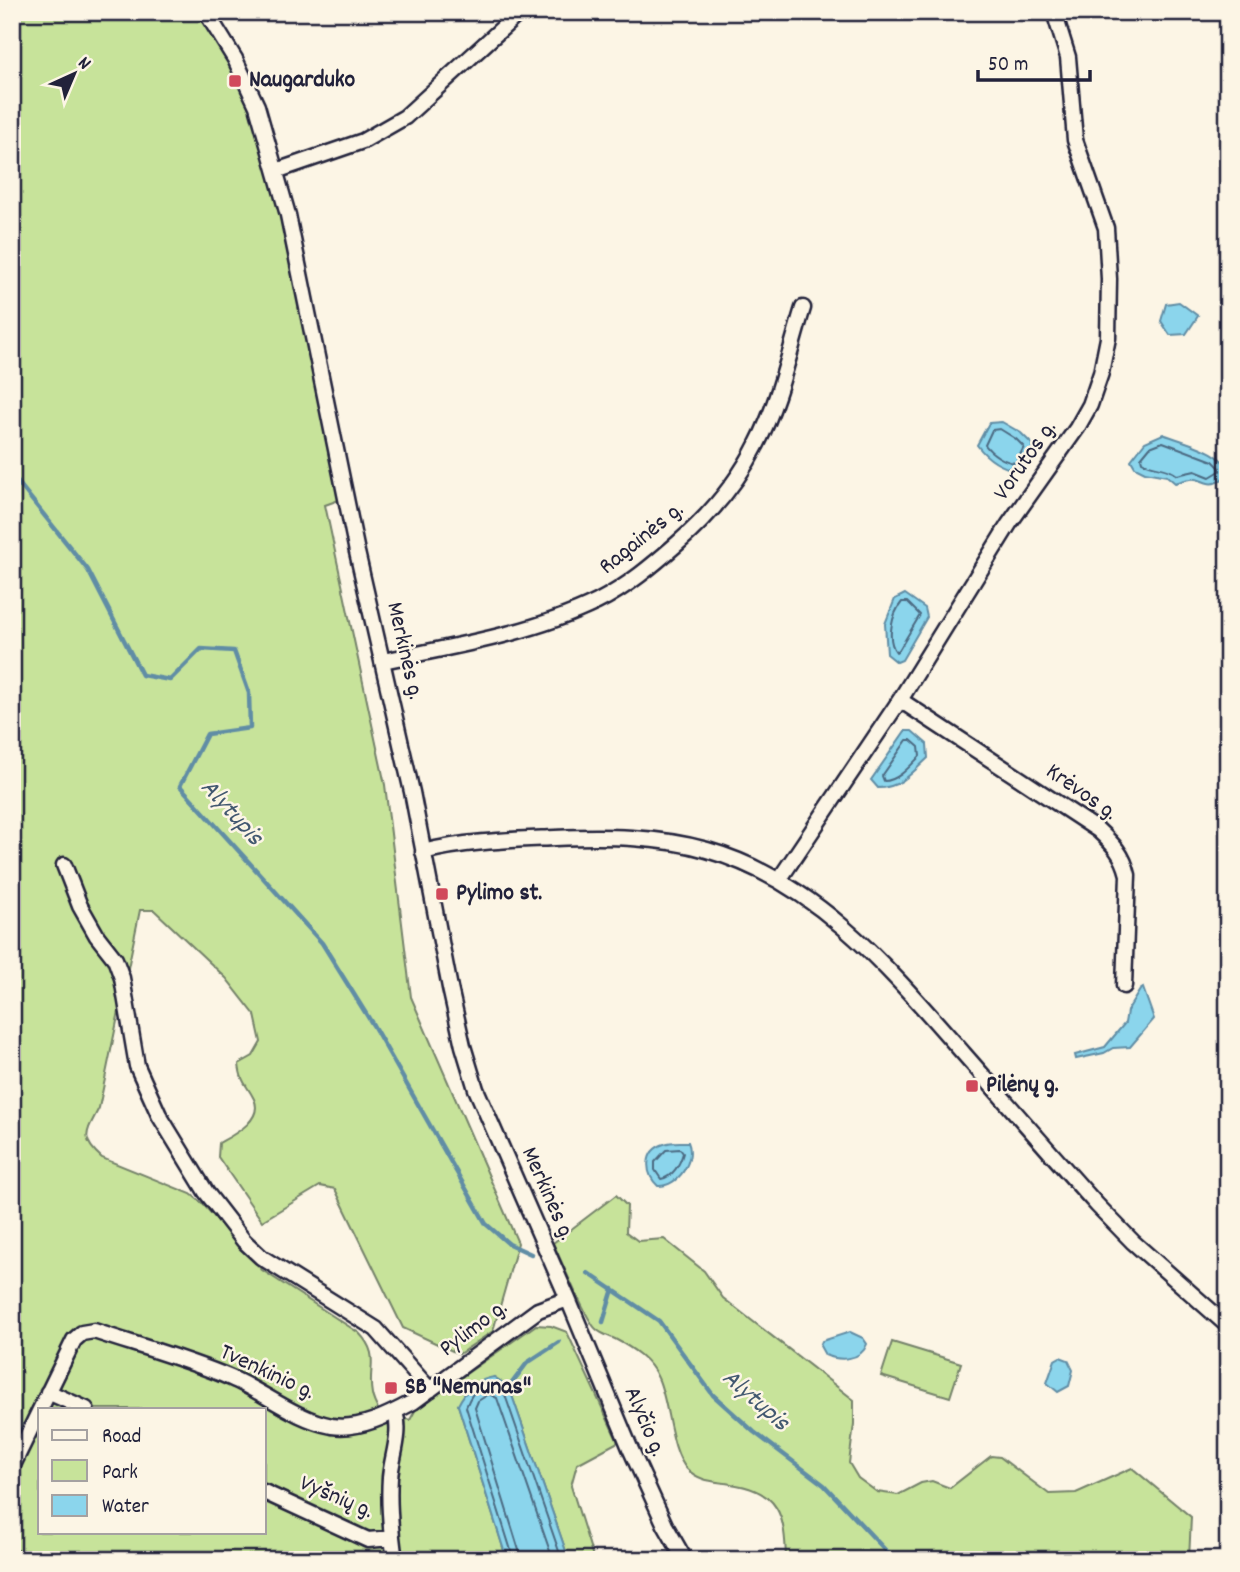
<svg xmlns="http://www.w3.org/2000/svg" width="1240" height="1572" font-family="Dekko,sans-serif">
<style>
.green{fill:#c7e39a;stroke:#74826a;stroke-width:2;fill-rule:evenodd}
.water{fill:#8bd5ec;stroke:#618da5;stroke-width:2}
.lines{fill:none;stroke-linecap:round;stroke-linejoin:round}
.shore{stroke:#4c6a82;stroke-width:2}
.stream{stroke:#618da5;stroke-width:4.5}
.minor-casing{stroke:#22223b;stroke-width:19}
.minor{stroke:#fcf5e5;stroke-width:14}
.poi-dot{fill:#d1495b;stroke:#fcf5e5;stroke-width:2.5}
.labels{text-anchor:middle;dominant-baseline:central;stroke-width:5;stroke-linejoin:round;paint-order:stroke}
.poi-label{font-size:24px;font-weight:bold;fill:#22223b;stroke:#fcf5e5;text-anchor:start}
.street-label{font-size:24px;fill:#22223b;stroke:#fcf5e5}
.water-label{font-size:26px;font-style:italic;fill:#425870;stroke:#fcf5e5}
</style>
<rect width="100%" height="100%" fill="#fcf5e5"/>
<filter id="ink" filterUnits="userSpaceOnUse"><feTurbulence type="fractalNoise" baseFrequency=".0143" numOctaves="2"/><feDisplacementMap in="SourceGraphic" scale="14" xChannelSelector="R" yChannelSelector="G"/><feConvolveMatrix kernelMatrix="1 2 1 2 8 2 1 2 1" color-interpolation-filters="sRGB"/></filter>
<g filter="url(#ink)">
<!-- green -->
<path class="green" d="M12 12H197L218 42 249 103 274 187 339 500 325 505 385 785 411 997 518 1243 493 1331 459 1354 403 1328 335 1189 320 1186 262 1221 218 1157 219 1143C233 1135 264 1120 254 1099 246 1083 241 1083 239 1064L253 1056 261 1042 255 1015 226 978 154 910H140L99 1108C87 1132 79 1138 102 1158L191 1194 202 1203 262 1270 359 1333C381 1356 367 1368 372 1394 373 1400 376 1406 379 1411L410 1420 416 1409 536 1325 551 1326 567 1332 618 1442 577 1464 571 1486 594 1560H569L509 1387 494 1377 458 1405 507 1560H12ZM40 1409H264V1532H40Z
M616 1195 627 1206 626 1232 638 1241 664 1239 704 1271 723 1298 854 1400V1424L849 1463 858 1478 877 1492 898 1495 921 1483 932 1481 950 1488 991 1456 1000 1457 1049 1494 1076 1493 1132 1468 1191 1517 1189 1560H786C785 1516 780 1491 731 1484 715 1481 700 1482 687 1469 670 1451 669 1402 658 1378 650 1359 632 1348 615 1339 609 1336 601 1334 596 1329 587 1322 560 1258 553 1243Z
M892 1342 961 1363 950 1397 881 1376Z"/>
<!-- water -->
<path class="water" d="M1179 302 1198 316 1186 334 1170 335 1161 321 1166 304Z
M1002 422 1021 433 1032 444V451L1019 471C1001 468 988 460 977 445L989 423Z
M1163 434C1177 440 1236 454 1225 475 1223 479 1221 481 1217 482 1207 487 1200 477 1191 479 1186 479 1180 482 1175 483L1167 476 1145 472 1135 467 1131 460 1145 442Z
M905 594 925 608 927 617 902 660 897 662 887 654 885 624 895 599Z
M905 731H912L927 744 928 758C912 773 900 788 878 788L871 780Z
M1143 988 1154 1019 1130 1047 1113 1048 1104 1053 1076 1059 1075 1055 1105 1047 1125 1023 1127 1011 1140 990Z
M688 1142C696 1160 678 1187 658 1186 645 1174 643 1151 664 1144 671 1141 680 1142 688 1142Z
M850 1332 863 1338 867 1344C861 1361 839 1361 825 1355L820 1346 822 1341Z
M1060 1357 1068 1360 1073 1370 1069 1386 1058 1392 1047 1383 1055 1360Z
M494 1377 509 1387 569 1560H507L458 1405C466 1389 476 1380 494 1377Z"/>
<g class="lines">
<!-- shore -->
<path class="shore" d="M1000 429 1016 439 1024 447 1016 463C1004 462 992 454 985 445L992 430Z
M1163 442 1213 461 1220 468V471L1210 477 1195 471 1177 475C1167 466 1154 469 1142 462L1141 458 1150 447Z
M902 602H907L920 615 899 650 896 652C886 639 892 614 902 602Z
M907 740H911L919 747 920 756C910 766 898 781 884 781L882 776Z
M680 1149 683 1153C680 1164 673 1177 661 1179L655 1170V1162L666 1150Z
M514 1560 466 1407C473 1388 486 1378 504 1392L562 1560
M522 1560 475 1408 478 1401 489 1394 497 1398 553 1560"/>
<!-- stream -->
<path class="stream" d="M12 475 88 570 142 675 170 680 201 649 234 651 249 693 250 728 207 734 180 786 322 943 373 1025 486 1224 509 1244 531 1254
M588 1273 659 1321 713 1395 754 1432 824 1485 889 1554 898 1560
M603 1322 613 1289
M509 1387 527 1363 559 1342"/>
<!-- minor casing -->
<g class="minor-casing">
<path id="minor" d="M206 12 235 59 257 106 288 215 357 552 412 792 450 988 463 1046 476 1089 568 1299 630 1448 665 1525 685 1560
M276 171 363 141 405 117 520 12
M383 661C455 646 531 634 597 602 627 587 653 565 678 543 711 514 738 482 757 444 779 402 789 353 803 308
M900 700 1098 830C1113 844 1123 854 1128 875L1124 986
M423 852C465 841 512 840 555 838 606 836 658 836 707 850 817 881 892 972 964 1054 1008 1104 1052 1155 1097 1205L1133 1242 1228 1326
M64 865 80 906 97 936 115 959 122 978 137 1066 159 1115 206 1192 244 1241 261 1257 376 1329 430 1390
M779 880 900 700 1009 524 1077 428 1090 405 1101 373 1108 338 1109 279 1106 228 1075 140 1068 57 1054 12
M48 1392 86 1409
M395 1412C402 1433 392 1456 390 1477 388 1505 391 1533 395 1560
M12 1467 74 1340 82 1333 94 1331C139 1346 187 1359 231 1378 264 1392 295 1419 332 1426 360 1430 389 1415 413 1402L538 1310 568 1299
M264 1492 368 1540 392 1538
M12 1557 18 1560"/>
</g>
<!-- minor -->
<use href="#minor" class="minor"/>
</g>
</g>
<!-- markers -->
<g class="poi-dot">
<rect x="228" y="74" width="14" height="14" rx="3.5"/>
<rect x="435" y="887" width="14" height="14" rx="3.5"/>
<rect x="965" y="1079" width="14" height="14" rx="3.5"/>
<rect x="384" y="1381" width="14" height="14" rx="3.5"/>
</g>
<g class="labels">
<!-- poi labels -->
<g class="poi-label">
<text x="249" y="81">Naugarduko</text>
<text x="456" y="894">Pylimo st.</text>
<text x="986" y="1086">Pilėnų g.</text>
<text x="405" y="1388">SB "Nemunas"</text>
</g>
<!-- street labels -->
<g class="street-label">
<text transform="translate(1026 461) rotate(-55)">Vorutos g.</text>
<text transform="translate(642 539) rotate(-39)">Ragainės g.</text>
<text transform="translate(404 651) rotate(77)">Merkinės g.</text>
<text transform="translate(1081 793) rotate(35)">Krėvos g.</text>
<text transform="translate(547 1194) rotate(66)">Merkinės g.</text>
<text transform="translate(474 1329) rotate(-37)">Pylimo g.</text>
<text transform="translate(267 1373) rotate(25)">Tvenkinio g.</text>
<text transform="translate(644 1422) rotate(67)">Alyčio g.</text>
<text transform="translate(336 1498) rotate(23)">Vyšnių g.</text>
</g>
<!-- water labels -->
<g class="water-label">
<text transform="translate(231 813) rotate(48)">Alytupis</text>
<text transform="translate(755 1401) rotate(41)">Alytupis</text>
</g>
</g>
<!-- margin -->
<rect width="1240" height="1572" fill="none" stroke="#fcf5e5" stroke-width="42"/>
<rect x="21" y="21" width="1198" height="1530" fill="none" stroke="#22223b" stroke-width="2.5" filter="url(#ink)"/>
<!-- legend -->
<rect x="38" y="1408" width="228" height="126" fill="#fcf5e5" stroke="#a5a1a1" stroke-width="2"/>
<rect x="52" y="1430" width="35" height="10" fill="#fcf5e5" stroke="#a5a1a1" stroke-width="2"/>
<text x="102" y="1442" font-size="21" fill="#22223b">Road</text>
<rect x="52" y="1460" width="35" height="21" fill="#c7e39a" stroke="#a5a1a1" stroke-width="2"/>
<text x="102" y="1478" font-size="21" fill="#22223b">Park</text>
<rect x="52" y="1495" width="35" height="21" fill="#8bd5ec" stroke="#a5a1a1" stroke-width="2"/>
<text x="102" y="1512" font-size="21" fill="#22223b">Water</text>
<!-- north arrow -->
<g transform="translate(74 74) rotate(44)" stroke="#fcf5e5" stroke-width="5" paint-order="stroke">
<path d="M0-5L12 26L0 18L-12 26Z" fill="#22223b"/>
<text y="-10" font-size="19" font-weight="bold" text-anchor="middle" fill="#22223b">N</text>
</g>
<!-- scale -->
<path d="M978 70v10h112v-10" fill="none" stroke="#22223b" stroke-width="3.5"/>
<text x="988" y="70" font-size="21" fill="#22223b" stroke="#fcf5e5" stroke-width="5" paint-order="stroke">50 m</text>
</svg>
